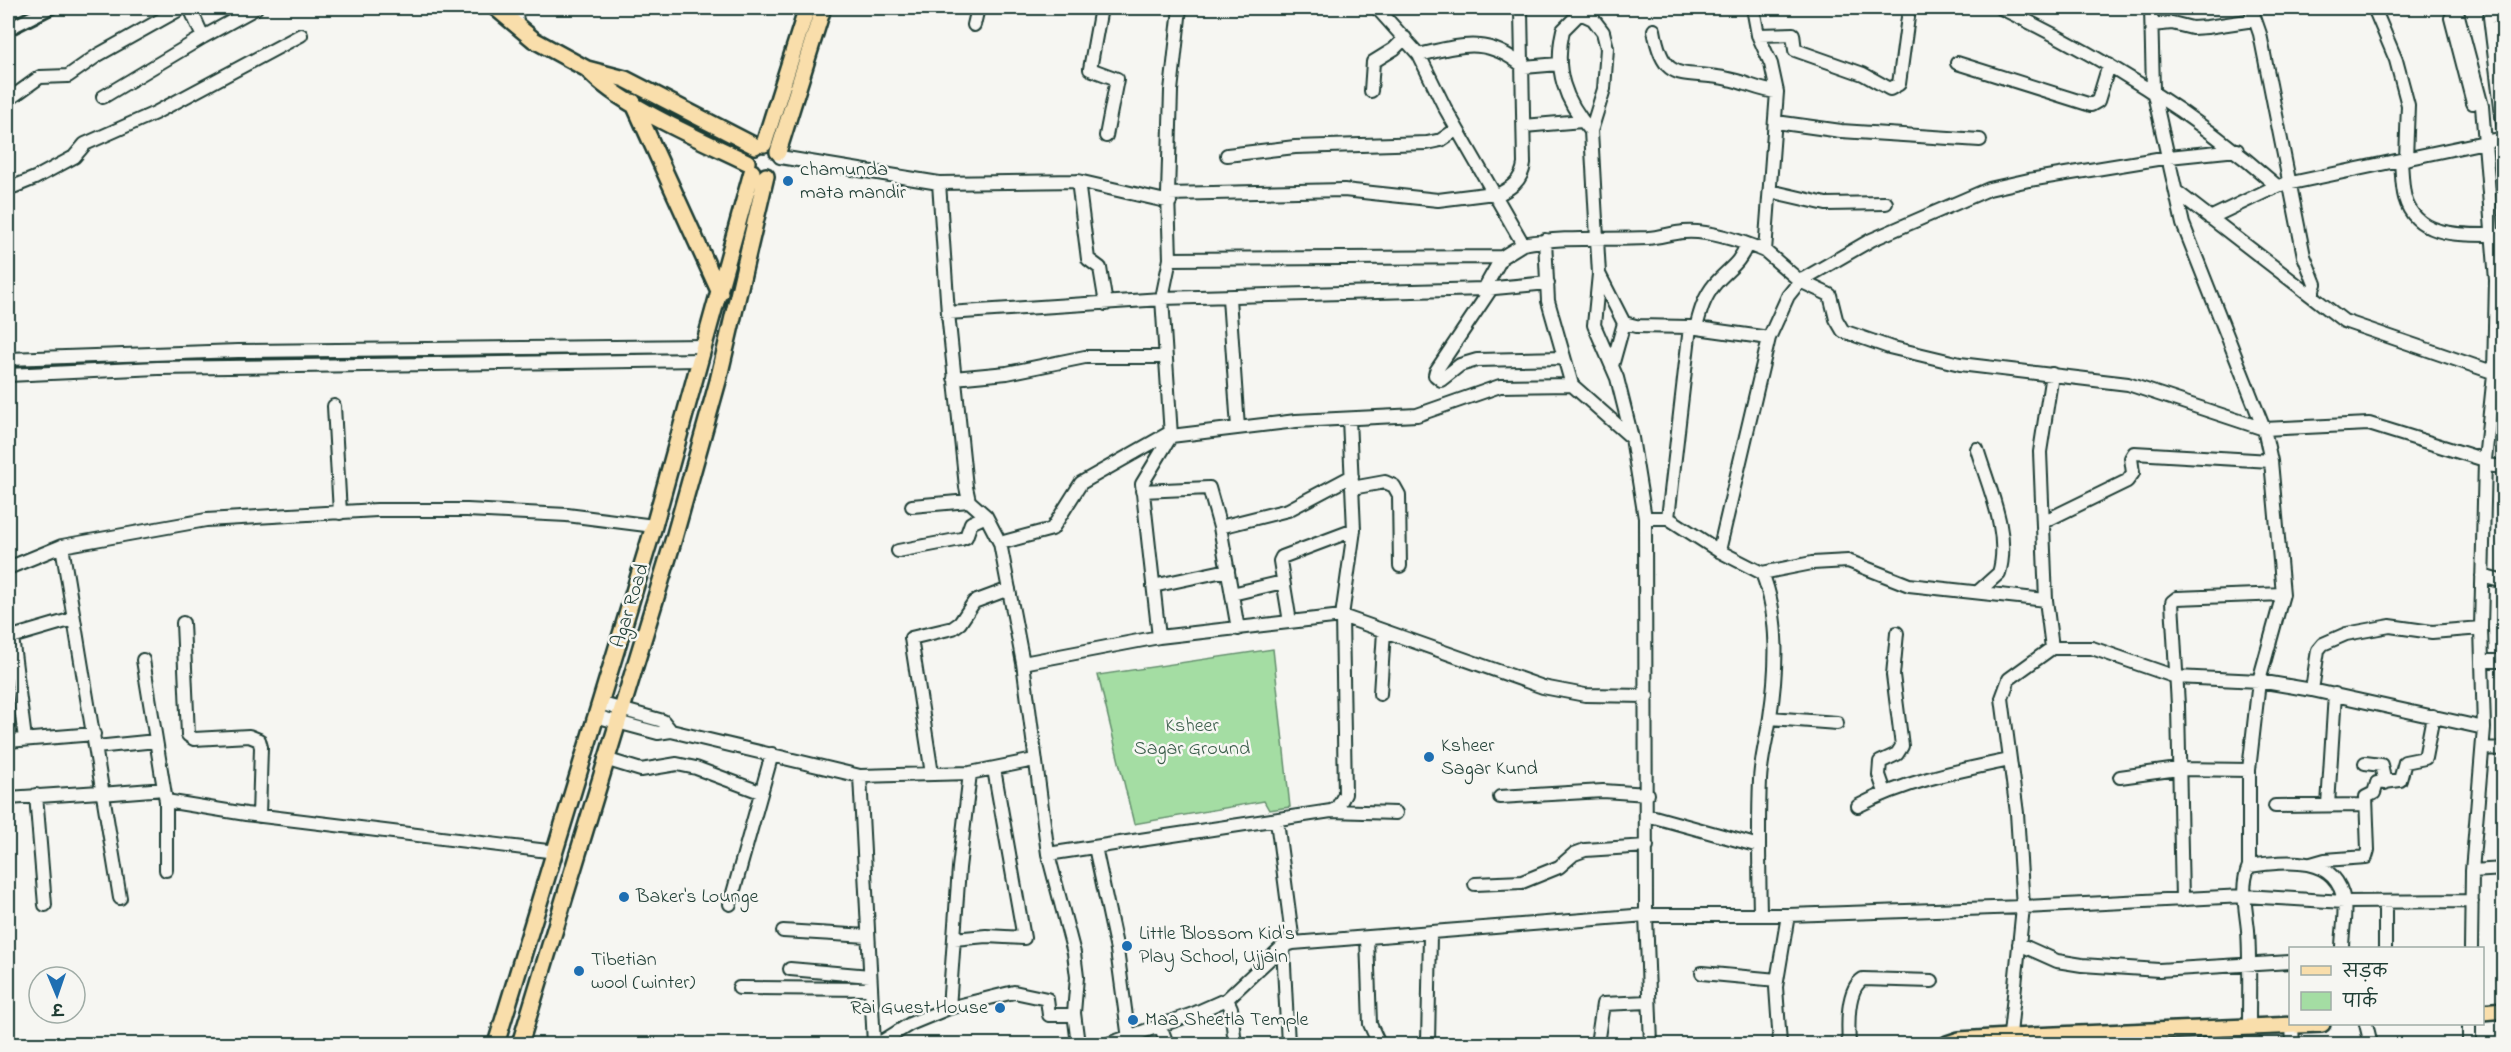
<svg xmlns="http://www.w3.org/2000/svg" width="2511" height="1052" font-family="'Indie Flower','Playpen Sans Deva',sans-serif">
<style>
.green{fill:#a4dda3;stroke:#628d6c;stroke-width:1.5}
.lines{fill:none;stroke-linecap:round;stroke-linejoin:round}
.minor-casing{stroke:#1f3d34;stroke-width:16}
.major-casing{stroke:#1f3d34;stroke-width:20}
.minor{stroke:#f6f6f2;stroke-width:12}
.major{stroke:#f9deab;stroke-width:15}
.rail{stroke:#1f3d34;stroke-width:3}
.poi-dot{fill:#1f6fb2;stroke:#f6f6f2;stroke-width:2}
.labels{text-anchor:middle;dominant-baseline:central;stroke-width:5;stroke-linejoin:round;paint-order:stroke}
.poi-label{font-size:20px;fill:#1f3d34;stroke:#f6f6f2;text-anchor:start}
.street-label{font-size:20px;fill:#1f3d34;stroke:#f6f6f2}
.park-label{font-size:20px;fill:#3a5d4a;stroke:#f6f6f2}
</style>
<rect width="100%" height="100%" fill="#f6f6f2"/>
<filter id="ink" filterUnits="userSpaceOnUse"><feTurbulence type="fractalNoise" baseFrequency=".0167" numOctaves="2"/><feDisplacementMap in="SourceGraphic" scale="12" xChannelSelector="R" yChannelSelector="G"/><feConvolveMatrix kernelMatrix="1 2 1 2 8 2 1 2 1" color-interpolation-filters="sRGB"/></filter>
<g filter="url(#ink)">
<!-- green -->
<path class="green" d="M1273 649 1290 807 1269 810 1264 801 1134 824 1098 675Z"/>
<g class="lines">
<!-- minor casing -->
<g class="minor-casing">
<path id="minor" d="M516 8 517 27
M1101 8 1090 69 1117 79 1106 136
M1377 8 1419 55 1445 108 1523 244C1565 236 1606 240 1648 238 1660 237 1672 233 1684 232 1710 230 1741 241 1765 251
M1579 8 1580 13 1593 19 1603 32 1607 48 1604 89 1591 131 1599 274 1594 325 1617 378 1632 438 1645 518 1646 915 1651 1044
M1753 8 1758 35 1771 64 1777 92 1765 251 1800 281 1830 295 1836 319 1843 331 1889 347 1960 364 2128 384 2264 429 2369 424 2485 460
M2001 8C2102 57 2193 112 2277 186L2504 138
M2151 8 2153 90 2183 224 2264 429 2271 461 2283 594 2259 681 2249 770V866
M2251 8 2260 34 2304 256 2315 284 2311 295
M2374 8 2396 60 2408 105 2406 159
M2456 8 2482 106 2496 280 2494 374 2485 460 2481 628 2484 728 2472 871 2471 948
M2492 8 2490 17 2504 132
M1580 13 1563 30C1554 70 1564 100 1591 131
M2490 17 2504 16
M2451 18 2473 103
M974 25 978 8
M2152 25 2172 23 2192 28 2207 27 2254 20
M1654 30C1664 87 1684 69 1728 79 1745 82 1758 90 1777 92
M1758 35 1793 34 1795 50 1863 74 1890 89 1899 84 1908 17
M203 37 256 8
M1419 55C1462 45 1487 36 1524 67L1559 64
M1957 63 2091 105 2098 101 2109 65
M1371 91 1373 62 1394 49 1405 38
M103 97 203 37 190 8
M8 100 40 77 68 76 98 55 182 8
M1776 122 1841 131 1980 140
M1524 126 1582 121
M1227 155 1295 147 1427 143 1441 140 1457 129
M780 157 939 183 948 313 966 487 969 501 986 516 1000 543 1023 663 1048 854 1074 953 1077 977 1074 1013 1078 1044
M2401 161C2402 173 2402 187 2405 198 2417 241 2469 234 2504 235
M1078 181 1088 259 1100 268 1106 304
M939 183 1078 181 1170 202
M8 189 35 178 74 157 85 144 155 113 301 35
M1770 191 1826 204 1886 203
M2177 192 2344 321 2504 376
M1168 194 1344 190 1438 200 1494 193
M1495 196C1510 189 1522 181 1524 164L1521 11
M2210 218 2277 186
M1545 240 1548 301 1572 385
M1170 259 1502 257 1523 244
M1599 274 1624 323 1612 366
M1484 289 1548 283
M1491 289 1436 371 1435 375 1441 380 1460 365 1477 360 1564 358
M1162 298 1484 289 1502 257
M1229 298 1238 428
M948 313 1162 299
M1624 323 1636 326 1690 327
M1696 328C1700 312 1704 297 1715 284 1729 268 1739 265 1747 244
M8 359 238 351 705 346
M2052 374 2040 452 2046 600 2052 648H2092L2176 677 2259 681 2312 690 2484 728
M8 375 158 368 701 360
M954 378 1007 373 1085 357H1164
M334 406 340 513
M1349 419 1354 530 1342 616 1543 687 1585 695 1647 696
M1171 436 1296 421 1417 415 1500 386 1572 385 1632 438
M1977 449C1988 486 2011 534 1999 573L1979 591
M2485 465 2504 467
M1352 488 1385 482 1394 486 1399 495 1400 566
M1142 491 1209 488 1220 527 1238 629
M912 506 969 501
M1645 518H1668L1719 551
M1668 518 1690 327 1769 338
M2043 522 2127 481 2133 473 2131 458 2134 453 2271 461
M1220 527 1288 510 1352 476
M1000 543 1052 529 1081 483 1171 432
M898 551 961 539 966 537 971 523 986 516
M8 568 62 546
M1762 573 1812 563 1848 561 1909 585 2046 600
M2482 576 2504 582
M1153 586 1228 570
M1232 594 1283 582
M1290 622 1280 561 1282 557 1354 530
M183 623 188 735 194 739 249 736 259 740 261 747 259 816
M12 637 25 739
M8 638 73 619
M143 660 166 801 246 814 556 852
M2482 661H2504
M1023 663 1159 637 1142 484 1171 436 1162 298 1170 259 1168 194 1171 91 1180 8
M2312 690 2318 650 2323 644 2346 634 2390 626 2432 632 2481 628
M1380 694 1384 631
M595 716 658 733 671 731 663 721 599 703
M1770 718 1837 723
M671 731 860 776 970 773 1034 760
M8 741 94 734
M96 747 156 741
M2483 748 2504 749
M605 759 641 770 677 764 696 768 760 792
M2365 763 2381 765 2385 783
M932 774 911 638 953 628 960 623 974 602 1009 589
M860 776 874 1044
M2120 777 2178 769 2249 770
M1885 792 1879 775 1880 762 1897 754 1902 746 1893 675 1897 633
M101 794 164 789
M36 795 45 905
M1500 797 1603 791 1648 794
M8 798 100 792
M2328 805 2335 694
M1858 806C1906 781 1957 771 2010 760
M2275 806 2366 805
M1331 811 1396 813
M1647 815 1759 846
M1277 821 1293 943
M1095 847 1117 950 1129 1039
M1048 854 1331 811 1337 808 1345 794 1342 616 1159 637
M2311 864 2325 860 2366 857 2368 850 2366 797 2374 793 2377 783 2400 780 2405 762 2425 758 2433 716
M166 870V801
M2472 871 2504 869
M1475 884 1522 882 1559 867 1574 854 1585 850 1647 846
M120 898 62 546 206 520 377 510H467L567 515 654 526
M2182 900 2178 705 2172 602 2177 598 2283 594
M730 904 772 754
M1760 913C1759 869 1758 824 1760 780 1761 758 1767 738 1770 717 1777 670 1780 617 1762 573L1719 551 1769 338 1788 296 1800 281 1871 240 1989 189 2029 180 2169 157 2237 150
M783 931 868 936
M1367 938 1370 1024 1379 1044
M954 939 986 936 1024 938 994 769
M2019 944 2057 961 2082 965 2159 970 2290 962
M1283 946 1288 1044
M2385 948V903
M790 969 870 976
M1702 973 1777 980
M739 988 871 989
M1227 999 1231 1008 1235 1044
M949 1008 1014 992 1047 999 1049 1015H1074
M2366 1024 2371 1044
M1160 1025 1167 1044
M2292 1026 2293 1044
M2249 1027C2249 995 2250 962 2248 930 2246 909 2240 886 2249 866 2286 861 2337 854 2344 902 2346 916 2342 934 2342 948
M878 1044 910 1024 949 1008 959 868 970 773
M1108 1044 1193 1014 1227 999 1283 946 1293 943 1646 915H1788L2023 907 2244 896 2344 902 2472 901
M1428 1044 1430 934
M1597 1044 1603 1004 1648 1002
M1780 1044 1776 987 1788 915
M1849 1044C1848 1027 1846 989 1863 979L1932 981
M2009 1044 2023 907 2017 813 2002 698 2009 679 2052 648
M2469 1044V1024"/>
</g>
<!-- major casing -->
<g class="major-casing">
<path id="major" d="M496 8 534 40 587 69 625 79 755 146
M587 69C620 106 702 140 747 162
M633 102 720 293
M764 144 807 8
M778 152 823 8
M2482 1012 2504 1010
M496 1044 654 526 752 172
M520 1044 674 538 718 381 766 176
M1947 1044 1959 1040 2009 1037 2322 1024"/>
</g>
<!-- minor -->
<use href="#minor" class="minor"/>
<!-- major -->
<use href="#major" class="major"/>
<!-- rail -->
<path class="rail" d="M8 21 35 8
M8 37 65 8"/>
</g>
</g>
<!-- markers -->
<g class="poi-dot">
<circle cx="788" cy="181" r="6"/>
<circle cx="1429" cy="757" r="6"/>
<circle cx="624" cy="897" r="6"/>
<circle cx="1127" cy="946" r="6"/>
<circle cx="579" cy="971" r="6"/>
<circle cx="1000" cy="1008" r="6"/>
<circle cx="1133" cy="1020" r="6"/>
</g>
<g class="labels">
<!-- poi labels -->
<g class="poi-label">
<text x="800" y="170">chamunda<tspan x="800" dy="23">mata mandir</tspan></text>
<text x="1441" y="746">Ksheer<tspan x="1441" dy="23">Sagar Kund</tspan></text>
<text x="636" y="897">Baker's Lounge</text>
<text x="1139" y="934">Little Blossom Kid's<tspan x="1139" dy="23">Play School, Ujjain</tspan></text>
<text x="591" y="960">Tibetian<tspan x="591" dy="23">wool (winter)</tspan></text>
<text x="988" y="1008" text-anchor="end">Rai Guest House</text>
<text x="1145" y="1020">Maa Sheetla Temple</text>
</g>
<!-- street labels -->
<g class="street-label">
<text transform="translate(631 606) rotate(-73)">Agar Road</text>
</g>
<!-- park labels -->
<g class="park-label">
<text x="1192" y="726">Ksheer<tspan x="1192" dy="23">Sagar Ground</tspan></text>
</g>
</g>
<!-- margin -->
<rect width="2511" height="1052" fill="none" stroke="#f6f6f2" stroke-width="30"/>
<rect x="15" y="15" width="2481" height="1022" fill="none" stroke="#1f3d34" stroke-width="2" filter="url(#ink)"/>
<!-- legend -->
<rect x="2289" y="947" width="195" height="78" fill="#f6f6f2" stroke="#a0aca6" stroke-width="1.5"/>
<rect x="2301" y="966" width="30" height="9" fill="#f9deab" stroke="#a0aca6" stroke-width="1.5"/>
<text x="2343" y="977" font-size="18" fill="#1f3d34">सड़क</text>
<rect x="2301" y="992" width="30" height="18" fill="#a4dda3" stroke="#a0aca6" stroke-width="1.5"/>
<text x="2343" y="1007" font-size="18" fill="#1f3d34">पार्क</text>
<!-- north arrow -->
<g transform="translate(57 995) rotate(178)"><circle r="28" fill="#f6f6f2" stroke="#a0aca6" stroke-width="1.5"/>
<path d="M0-4.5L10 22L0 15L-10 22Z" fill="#1f6fb2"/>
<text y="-9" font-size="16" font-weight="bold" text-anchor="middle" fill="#1f3d34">उ</text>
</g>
</svg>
